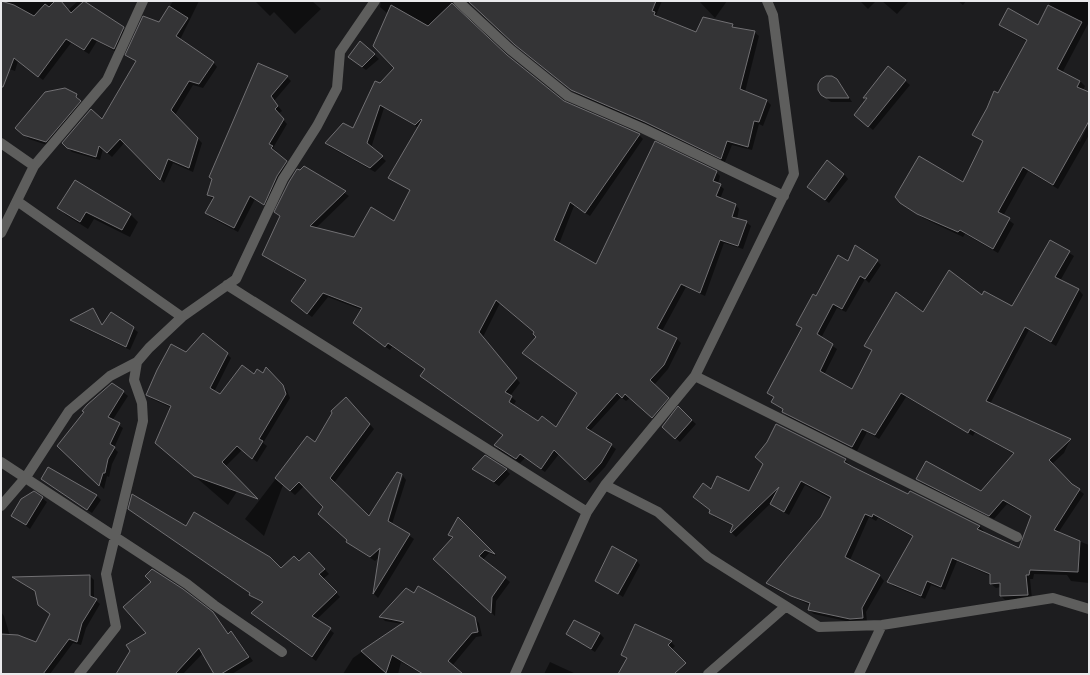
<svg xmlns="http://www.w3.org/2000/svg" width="1090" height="675" font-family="'Work Sans',sans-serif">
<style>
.shadow{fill:#0007;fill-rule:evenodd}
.building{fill:#343436;stroke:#717073;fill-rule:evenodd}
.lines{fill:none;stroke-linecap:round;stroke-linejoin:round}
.street{stroke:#5e5e5d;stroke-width:10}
</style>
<rect width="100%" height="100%" fill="#1d1d1f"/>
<!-- shadow -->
<path class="shadow" d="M1 1H60L68 10 78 1H82L128 32 118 53 97 41 89 54 71 43 43 80 18 61 15 71 1 66Z
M173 1H199L173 54 213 62 217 67 203 88 193 85 175 115 202 143 193 172 173 163 164 183 125 142 112 157 103 149 100 160 72 152 63 143 102 120 136 62 127 55 160 23Z
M255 1H312L321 9 295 34 274 12 270 16Z
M381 1H458L456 4 457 11 506 56 563 102 639 135 643 139 590 216 574 206 559 244 596 265 716 172 720 176 718 184 724 189 720 199 735 204 739 209 737 219 746 222 751 226 743 249 724 243 705 296 686 287 662 331 677 339 681 343 668 369 654 385 672 403 657 422 630 398 626 401 621 397 590 431 616 449 605 467 590 483 559 454 545 472 525 458 520 463 499 450 495 445 504 436 425 380 421 376 425 369 392 347 390 350 359 327 362 310 328 297 312 317 296 305 307 282 263 255 280 217 276 212 304 167 349 196 316 228 354 238 394 222 411 191 390 178 419 128 384 108 371 148 386 161 375 172 330 147 326 143 354 130 381 85 396 68 388 14 380 7ZM500 303 535 332 537 337 523 353 578 393 556 429 538 422 513 406 516 401 510 396 520 383 483 337Z
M469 1H662L656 15 659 18 747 55 754 32 759 36 745 92 767 101 771 105 763 126 759 124 752 150 732 145 725 162 650 126 577 94 521 49Z
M699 1H727L715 18Z
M860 1H876L868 9Z
M882 1H909L897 14Z
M958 1H966L963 5Z
M1051 1H1089V22L1062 73 1080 81 1085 86 1083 90 1089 93V118L1078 141 1080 142 1089 123V135L1058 189 1028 171 1003 216 1014 224 998 253 965 234 963 237 923 218 901 203 963 183 983 142 973 135 1028 42 1005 29 1000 25 1038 26Z
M360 42 379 59 366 70 354 61Z
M259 64 287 77 291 81 274 101 282 111 278 114 287 124 273 148 276 151 275 153 291 166 268 208 255 199 238 232 210 217 206 213 213 200 208 195 213 180 210 177Z
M888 67 910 85 873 130 860 119 867 101 864 98Z
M837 80 841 85 852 102H831L822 95Z
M76 95 84 106 50 146 29 139 17 127Z
M844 174 848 179 829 203 808 187Z
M59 208 130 214 138 222 130 237 94 219 88 229 66 215Z
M1050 241 1074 256 1060 281 1079 290 1083 295 1056 346 1029 330 990 404 1065 438 1069 442 1064 453 1052 464 1072 485 1084 494 1058 533 1089 545V583L1071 581 1067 575 1034 574 1033 579H1030L1032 599 1005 600 1001 596V587L996 588 991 584V576L957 561 945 590 931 585 925 599 893 586 889 582 913 537 878 518 876 521 869 517 850 560 880 576 884 581 866 612 867 622 855 623 814 614 809 610 810 605 771 587 767 583 821 518 831 499 805 485 789 515 776 508 771 503 736 537 731 532 733 526 714 517 710 513 711 511 694 497 711 491 750 493 845 460 849 464V465L908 496 910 492 980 527 984 531 982 532 1020 549 1032 517 1007 504 994 519 921 483 917 479 981 492 1014 454 975 432 973 436 906 397 879 439 867 432 857 451 787 416 783 412 784 410 772 402 774 398 768 393 802 330 797 325 817 297 849 262 877 261 881 265 869 283 865 279 846 312 837 308 821 338 837 349 824 375 852 390 873 351 865 345 924 313 983 296 1012 308Z
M93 310 103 325 112 313 138 332 130 350 76 324 72 320Z
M187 354H227L231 358 214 392 220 395 255 376 271 373 287 391 290 398 263 443 267 446 257 462 242 450 225 467 242 484 228 505 161 447 172 408 152 399 147 394Z
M123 392 128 396 112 421 123 428 114 448 118 452 112 464 109 477 107 476 104 489 59 446Z
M350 403 374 429 334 483 369 518 397 473 402 475 385 525 387 526 403 476 406 480 392 524 414 539 378 598 374 594 380 556 375 561 352 546 324 507 304 486 295 495 283 485 264 536 245 519 307 438 315 444Z
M678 408 696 424 680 442 667 431Z
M48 469 97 496 101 500 92 513 42 479Z
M473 469 506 470 510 474 499 486Z
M42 498 47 502 30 529 12 515Z
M134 513 187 527 283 572 299 562 309 553 329 574 323 579 340 597 316 620 334 633 316 661 257 617 263 603 255 599 251 594Z
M458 518 496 556 489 553 483 560 510 582 496 601 495 616 439 563 453 539 449 535Z
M636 560 640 565 623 597 597 580Z
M90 576 94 580V599L100 604 86 628 81 645 73 643 50 674H1V612L4 616 10 636 36 643 51 614 36 593 15 578Z
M415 594 474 618 479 623 482 636 476 637 452 666 458 674H422L401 662 398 674H343L353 658 402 624 385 621 381 617Z
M213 613 228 635 231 632 235 636 253 661 232 674H216L203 653 183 674H117Z
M574 621 600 634 604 638 595 652 567 634Z
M635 625 671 642 675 646 671 650 685 664 675 674H654L626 659 622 655Z
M550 662 576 674H544Z"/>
<!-- building -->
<path class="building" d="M1 1 14 5 34 16 45 4 49 7 55 1H61L71 13 84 1 124 27 114 49 92 38 84 50 66 39 38 77 14 58 3 87H1Z
M468 1H656L652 11 655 12 654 15 696 32 703 17 733 24 732 27 755 31 740 89 767 100 759 122 754 121 748 147 727 141 721 159 645 122 571 90 515 45Z
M452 3 507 55 564 101 640 134 585 213 570 202 554 240 596 264 655 141 717 171 713 181 721 184 716 196 736 204 732 217 747 221 738 246 720 240 700 293 681 284 657 328 677 338 664 365 650 380 669 398 652 418 625 394 622 398 617 393 586 428 612 444 601 463 585 480 554 450 541 469 520 454 516 459 494 445 503 435 420 376 425 369 388 343 385 347 353 323 362 308 323 293 307 314 291 301 306 280 262 255 280 216 274 212 289 182 297 169 300 170 304 166 346 191 310 226 354 237 371 207 394 221 410 190 388 178 422 120 421 119 415 125 380 105 367 143 383 156 370 168 325 143 343 123 353 128 375 81 380 83 394 68 373 46 391 5 428 26ZM496 300 534 332 533 334 536 337 522 353 577 393 556 427 542 416 538 421 509 402 512 396 505 392 517 378 479 332Z
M1048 5 1082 22 1057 69 1080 81 1077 87 1089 92V121L1053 185 1023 167 998 212 1010 218 993 249 960 230 958 232 917 214 900 203 895 197 919 156 963 182 983 141 972 135 987 108 994 91 998 93 1027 40 999 25 1008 8 1038 25Z
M169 6 188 18 176 36 214 62 199 84 189 81 171 110 198 138 189 168 168 159 160 180 120 139 107 153 99 146 96 157 67 148 62 143 91 109 102 119 136 61 125 55 143 16 159 22Z
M360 41 375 54 362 67 348 57Z
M258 63 288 76 271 96 278 106 275 109 284 119 269 144 273 146 271 148 287 161 277 176 264 205 250 196 234 228 205 213 214 197 207 195 212 179 209 177Z
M888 66 906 80 868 127 854 115 867 98H863Z
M826 76H832L837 79 849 98H826L821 95 818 90V84L821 79Z
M65 88 77 94 76 97 81 101 46 142 23 135 15 128 45 92Z
M827 160 844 174 825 200 807 187Z
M75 180 131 214 122 230 86 212 80 222 57 208Z
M1050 240 1070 251 1055 277 1079 289 1051 342 1025 327 986 401 1071 439 1049 460 1072 484 1080 489 1054 530 1080 541 1078 572 1030 570 1029 575H1026L1028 595 1000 596V583L990 584V574L952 558 941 587 927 581 921 596 887 582 913 536 873 514 872 517 865 514 845 557 880 575 862 608 863 618 850 619 808 610 810 603 791 596 766 583 821 517 831 497 801 481 784 512 770 504 779 487 731 533 730 532 733 525 709 513 710 510 693 497 703 483 711 489 717 476 749 491 763 464 755 457 767 442 776 424 846 459 844 462 853 467 908 494 910 491 980 526 977 529 1019 548 1031 516 1003 500 989 516 916 479 926 461 981 491 1014 453 970 429 968 433 901 393 875 435 862 429 852 447 782 412 783 409 771 402 774 397 767 393 802 328 796 325 813 294 816 296 838 255 848 261 855 245 878 260 865 279 860 276 842 309 833 304 817 334 833 344 820 371 852 389 872 350 864 346 896 292 923 312 949 270 982 295 984 291 1012 306Z
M93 308 102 325 111 312 134 327 126 347 70 320Z
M203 333 228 353 210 388 220 394 242 365 254 374 257 369 263 373 266 367 283 385 286 394 259 439 263 441 252 459 237 446 222 462 258 499 194 476 155 443 171 406 146 395 157 370 171 344 186 352Z
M112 383 124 391 108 417 120 423 110 444 115 447 108 459 105 473H103L99 486 57 446 84 412 82 411 87 405Z
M346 397 370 424 330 478 369 516 397 472 402 474 388 521 410 534 373 594 380 548 370 557 346 542 347 540 318 514 323 507 299 482 290 491 275 478 307 436 315 442 332 413 331 411Z
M678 406 692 420 675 439 662 427Z
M485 455 507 469 494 482 472 469Z
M48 467 97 495 87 510 41 479Z
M34 491 43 497 26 525 11 516 21 499Z
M132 494 186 526 194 512 270 557 281 568 294 556 299 561 309 552 325 569 319 574 337 592 312 616 331 628 312 657 251 613 263 602 249 595 250 593 128 509Z
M458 517 495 554 485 550 479 556 506 577 492 597 491 613 433 559 453 537 448 535Z
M612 546 637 560 618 594 595 581Z
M152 569 183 589 213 612 228 634 231 631 249 657 221 674H214L199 648 175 674H116L130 651 126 645 146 633 123 607 151 582 145 576Z
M90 575V596L97 599 82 623 77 642 69 639 43 674H1V634L18 635 36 642 50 614 38 605 35 591 12 577Z
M418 586 475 617 478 632 472 633 448 661 463 674H423L392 655 386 673 361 651 404 622 379 617 406 588 414 593Z
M574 620 600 633 591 649 566 634Z
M635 624 672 641 668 645 686 663 674 674H618L627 658 621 655Z"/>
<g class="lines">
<!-- street -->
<path class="street" d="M458 1 511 50 568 96 642 128 784 196
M1 143 34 166
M17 201 182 317 236 279 283 179 317 126 337 88 340 52 375 1
M1 233 34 166 107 80 143 1
M227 285 587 512
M695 376 1017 537
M1 462 187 584 214 605 282 652
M605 485 658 512 708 557 819 627 882 625 1053 598 1089 609
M1 506 26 477 69 411 110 376 137 362
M79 674 116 627 106 574 143 421 142 403 134 380 137 362 149 348 182 317
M515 674 587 512 605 485 695 376 794 174 773 15 767 1
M708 674 785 607
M859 674 882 625"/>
</g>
<!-- border -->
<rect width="1090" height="675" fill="none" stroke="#eaeaec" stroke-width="4"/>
</svg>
